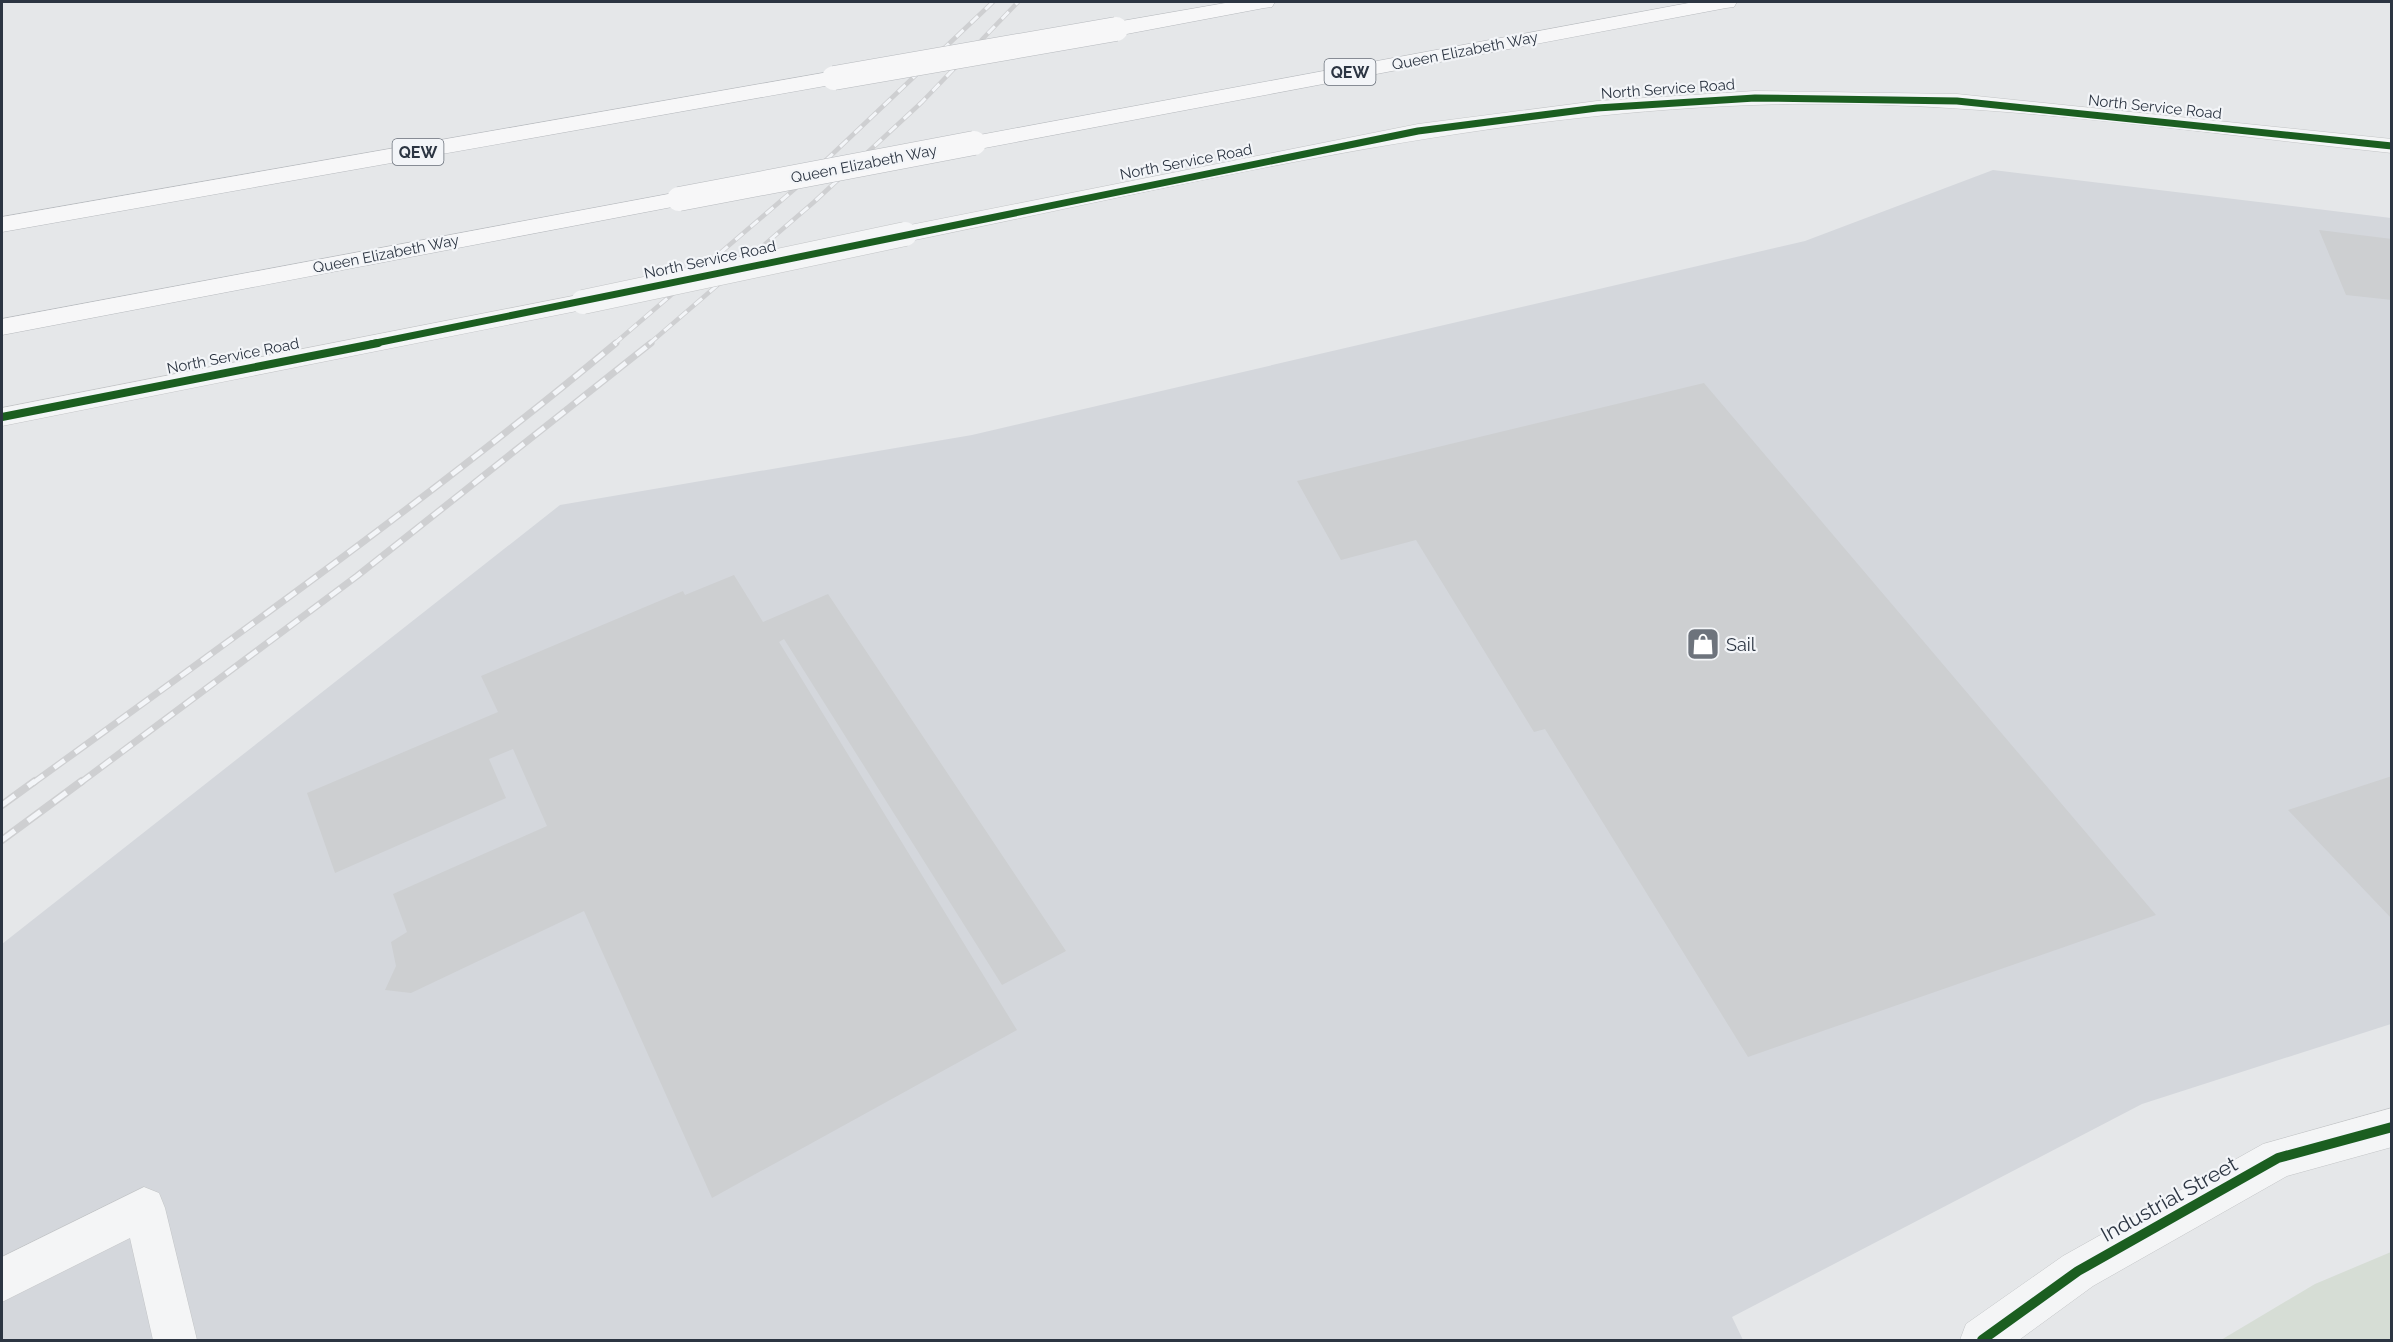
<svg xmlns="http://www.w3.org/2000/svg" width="2393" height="1342" font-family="Raleway,sans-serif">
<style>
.built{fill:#d4d7dc}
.green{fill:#d6ddd5}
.building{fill:#cdcfd1}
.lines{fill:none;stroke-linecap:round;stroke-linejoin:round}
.minor-casing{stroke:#c3c5c7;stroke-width:1}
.highway-casing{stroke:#b7babe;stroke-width:1}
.minor{fill:#f4f5f6;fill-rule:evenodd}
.highway{fill:#f7f7f8;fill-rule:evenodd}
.rail-far2-casing{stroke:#cecfd1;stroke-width:4.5}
.rail-far1-casing{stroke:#cecfd1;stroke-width:7}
.rail-casing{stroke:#cecfd1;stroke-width:8}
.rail-far2{stroke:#f3f5f8;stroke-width:3;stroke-dasharray:10;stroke-linecap:butt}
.rail-far1{stroke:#f3f5f8;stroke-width:4.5;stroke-dasharray:13;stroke-linecap:butt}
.rail{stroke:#f3f5f8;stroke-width:5;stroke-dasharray:16;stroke-linecap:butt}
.minor-bridge-casing{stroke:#c3c5c7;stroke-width:25;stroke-linecap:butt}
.highway-bridge-casing{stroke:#b7babe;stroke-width:25;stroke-linecap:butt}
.minor-bridge{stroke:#f4f5f6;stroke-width:24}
.highway-bridge{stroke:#f7f7f8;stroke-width:24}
.cycleway-far2-casing{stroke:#f3f5f8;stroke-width:10}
.cycleway-far1-casing{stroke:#f3f5f8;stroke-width:12}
.cycleway-casing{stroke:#f3f5f8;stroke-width:14}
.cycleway-far2{stroke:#1b5e20;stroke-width:7}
.cycleway-far1{stroke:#1b5e20;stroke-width:8}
.cycleway{stroke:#1b5e20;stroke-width:10}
.labels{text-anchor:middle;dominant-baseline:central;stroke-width:4.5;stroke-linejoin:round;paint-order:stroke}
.far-street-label{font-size:15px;fill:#2c3542;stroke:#f3f5f8}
.shield{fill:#f3f5f8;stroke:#686f79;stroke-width:1.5}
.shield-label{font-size:16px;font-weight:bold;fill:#2c3542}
.poi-label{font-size:18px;fill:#2c3542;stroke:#f3f5f8;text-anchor:start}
.near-street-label{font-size:21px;fill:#2c3542;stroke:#f3f5f8}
</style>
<rect width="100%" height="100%" fill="#e5e7e9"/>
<!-- built -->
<path class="built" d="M1993 170 2391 218V1024L2142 1104 1732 1317 1743 1340H2V944L560 505 972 435 1805 241Z"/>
<!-- green -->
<path class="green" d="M2391 1252V1340H2221L2315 1284Z"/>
<!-- building -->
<path class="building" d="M2319 230 2392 239V300L2346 295Z
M1704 383 2156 915 1748 1057 1545 729 1534 732 1416 540 1341 560 1297 481Z
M734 575 763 622 828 594 1066 951 1002 985 784 639 779 642 1017 1030 712 1198 584 911 411 993 385 990 396 966 391 942 407 932 393 894 547 826 513 749 489 759 506 798 335 873 307 793 498 712 481 676 683 591 685 595Z
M2392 776V919L2288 810Z"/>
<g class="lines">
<!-- minor casing -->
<g class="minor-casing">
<path id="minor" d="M1755 91 1957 94 2392 139V153C2181 131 1964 97 1753 105 1466 115 1186 185 905 242L896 239 892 234 896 229 905 226 1418 124 1597 101Z
M583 294 592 296 596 302 592 308 2 426V408Z
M2392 1108V1147L2287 1176 2093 1286 2019 1340H1960L1966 1324 2063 1256 2263 1144Z
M144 1187 159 1193 165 1208 197 1340H153L130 1238 2 1302V1257Z"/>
</g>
<!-- highway casing -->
<g class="highway-casing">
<path id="highway" d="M1231 2H1275L1272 7 1264 8 1116 36 1108 34 1105 29 1108 24 1116 22Z
M1694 2H1737L1734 7 1726 8 974 150 966 148 962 143 966 138 974 136Z
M834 71 842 73 845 78 842 83 2 232V217Z
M679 192 688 194 691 199 688 204 2 335V319Z"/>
</g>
<!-- minor -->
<use href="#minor" class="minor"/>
<!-- highway -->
<use href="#highway" class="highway"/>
<!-- rail-far2 casing -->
<g class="rail-far2-casing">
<path id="rail-far2" d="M614 344 804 181 993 2
M649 344 814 202 922 102 1018 2"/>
</g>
<!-- rail-far1 casing -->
<g class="rail-far1-casing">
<path id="rail-far1" d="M33 783C230 640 429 499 616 343
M80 783 357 576 651 343"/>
</g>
<!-- rail casing -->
<g class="rail-casing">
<path id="rail" d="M2 805 35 781
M2 840 82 781"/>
</g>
<!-- rail-far2 -->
<use href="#rail-far2" class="rail-far2"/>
<!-- rail-far1 -->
<use href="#rail-far1" class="rail-far1"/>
<!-- rail -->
<use href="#rail" class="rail"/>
<!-- minor-bridge casing -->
<g class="minor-bridge-casing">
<path id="minor-bridge" d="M583 302 905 234"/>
</g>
<!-- highway-bridge casing -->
<g class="highway-bridge-casing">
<path id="highway-bridge" d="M834 78 1116 29
M679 199 974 143"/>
</g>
<!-- minor-bridge -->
<use href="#minor-bridge" class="minor-bridge"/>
<!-- highway-bridge -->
<use href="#highway-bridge" class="highway-bridge"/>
<!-- cycleway-far2 casing -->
<g class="cycleway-far2-casing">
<path id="cycleway-far2" d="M371 344 1418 131 1597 108 1755 98 1957 101 2392 146"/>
</g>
<!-- cycleway-far1 casing -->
<g class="cycleway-far1-casing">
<path id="cycleway-far1" d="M2 417 378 343"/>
</g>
<!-- cycleway casing -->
<g class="cycleway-casing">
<path id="cycleway" d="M1982 1340 2078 1271 2278 1158 2392 1127"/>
</g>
<!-- cycleway-far2 -->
<use href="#cycleway-far2" class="cycleway-far2"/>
<!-- cycleway-far1 -->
<use href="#cycleway-far1" class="cycleway-far1"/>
<!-- cycleway -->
<use href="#cycleway" class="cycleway"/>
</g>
<!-- icons -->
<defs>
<g id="shop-square" transform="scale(1.725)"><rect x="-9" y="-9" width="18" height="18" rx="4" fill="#6d737c" stroke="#f3f5f8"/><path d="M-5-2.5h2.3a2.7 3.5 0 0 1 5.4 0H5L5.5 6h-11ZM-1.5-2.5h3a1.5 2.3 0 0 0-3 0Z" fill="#fff"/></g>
</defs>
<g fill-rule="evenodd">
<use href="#shop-square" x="1703" y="644"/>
</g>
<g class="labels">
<!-- far-street labels -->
<g class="far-street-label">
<text transform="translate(1465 51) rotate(-11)">Queen Elizabeth Way</text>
<text transform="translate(1668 89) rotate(-4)">North Service Road</text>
<text transform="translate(2155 107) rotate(6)">North Service Road</text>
<text transform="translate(1186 162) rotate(-11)">North Service Road</text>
<text transform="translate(864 164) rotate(-11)">Queen Elizabeth Way</text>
<text transform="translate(386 254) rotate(-11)">Queen Elizabeth Way</text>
<text transform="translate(710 260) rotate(-12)">North Service Road</text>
<text transform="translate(233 356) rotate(-11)">North Service Road</text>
</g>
<!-- shield labels -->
<g class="shield">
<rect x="1324.5" y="59" width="51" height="26" rx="4.5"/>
<rect x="392.5" y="139" width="51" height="26" rx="4.5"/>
</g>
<g class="shield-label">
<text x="1350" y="72">QEW</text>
<text x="418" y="152">QEW</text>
</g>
<!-- poi labels -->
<g class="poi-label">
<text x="1726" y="644">Sail</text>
</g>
<!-- near-street labels -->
<g class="near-street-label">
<text transform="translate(2169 1199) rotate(-29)">Industrial Street</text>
</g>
</g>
<!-- border -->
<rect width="2393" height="1342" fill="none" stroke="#2c3542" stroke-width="6"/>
</svg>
